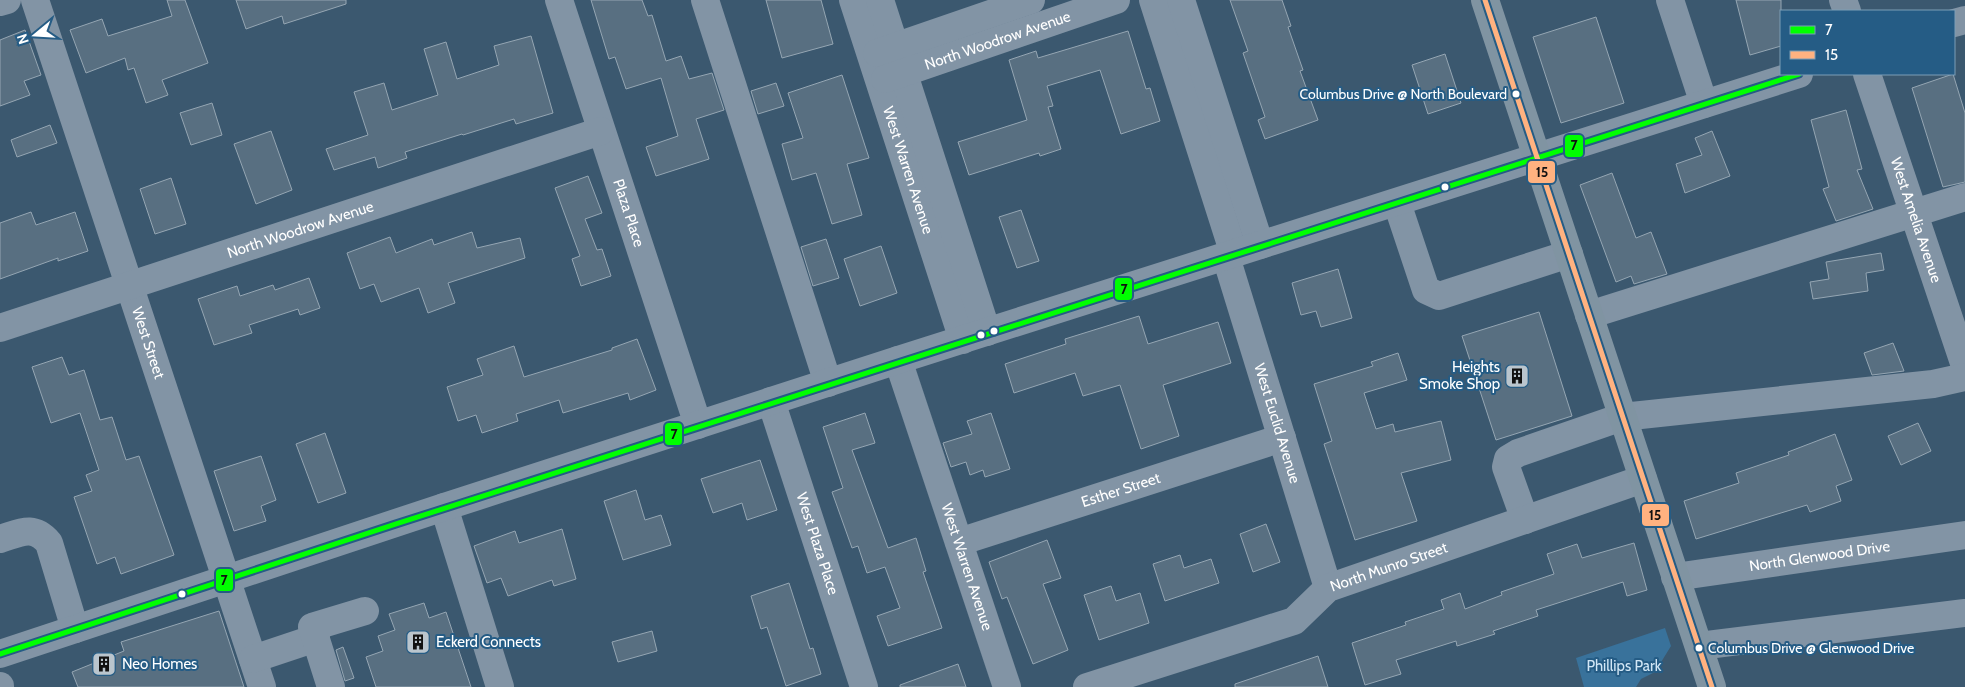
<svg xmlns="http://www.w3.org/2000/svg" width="1965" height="687" font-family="Cabin,sans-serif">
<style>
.green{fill:#39729b}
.building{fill:#586f81;stroke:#95a6b3}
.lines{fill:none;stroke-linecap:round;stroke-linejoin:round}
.minor{stroke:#8294a5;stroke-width:28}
.major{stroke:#8094a2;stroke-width:28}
.bus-1-casing{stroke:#255c85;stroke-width:9}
.bus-2-casing{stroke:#255c85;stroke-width:9}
.bus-1{stroke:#0f0;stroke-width:5}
.bus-2{stroke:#ffb280;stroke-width:5}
.bus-dot{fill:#fff;stroke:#255c85;stroke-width:2}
.labels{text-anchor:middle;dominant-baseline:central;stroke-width:4;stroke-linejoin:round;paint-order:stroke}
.bus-label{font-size:14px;fill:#fff;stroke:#255c85;text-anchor:end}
.street-label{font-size:15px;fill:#fff;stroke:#255c85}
.poi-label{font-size:15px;fill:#fff;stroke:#255c85;text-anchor:start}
.park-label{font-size:15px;fill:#d2e7f6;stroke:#255c85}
.line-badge{stroke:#255c85;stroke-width:2}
.pale-badge-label{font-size:14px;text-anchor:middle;font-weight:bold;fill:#111}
</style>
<rect width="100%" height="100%" fill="#3b586f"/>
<!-- green -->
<path class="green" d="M1665 628 1671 646 1655 672 1641 679 1636 687H1584L1576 658Z"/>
<!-- building -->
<path class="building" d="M167 0H185L208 63 162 80 168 95 146 103 134 68 128 70 125 58 86 73 70 30 102 19 108 36 172 16Z
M236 0H346V4L284 24 282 16 246 29Z
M591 0H642L648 16 652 15 666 61 681 56 689 79 712 73 724 110 696 119 709 159 656 176 646 147 678 136 661 78 626 89 615 57 609 59Z
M766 0H821L833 44 782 58Z
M1230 0H1282L1291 26 1288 27 1303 70 1300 71 1318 120 1265 139 1258 120 1265 117 1243 53 1248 51Z
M1736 0H1781V46L1750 55Z
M1596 17 1624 103 1561 123 1533 37Z
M25 30 41 75 24 81 30 95 0 106V40Z
M1128 31 1146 89 1150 88 1160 121 1121 134 1100 70 1047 86 1053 106 1048 107 1061 149 1040 156 1039 153 969 175 958 142 1027 120 1009 60 1036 51 1038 58Z
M531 36 553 113 516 124 514 119 463 135 462 134 405 152 407 158 378 168 375 157 334 170 326 149 368 135 354 92 384 83 392 110 438 95 424 49 446 42 457 79 499 65 494 46Z
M1445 54 1461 103 1428 114 1412 65Z
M1953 74 1965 113V182L1943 187 1912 88Z
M842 75 869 158 847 164 862 215 832 224 816 173 792 180 782 144 803 138 788 93Z
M776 83 784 106 758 114 751 91Z
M212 103 222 135 191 145 180 113Z
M1846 110 1862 169 1857 170 1873 209 1836 221 1823 189 1829 187 1811 120Z
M50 125 57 143 17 157 11 140Z
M271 131 292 190 256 204 234 144Z
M1712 131 1730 176 1685 193 1676 164 1702 155 1695 138Z
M1612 173 1636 238 1651 232 1667 274 1634 284 1631 276 1616 282 1580 185Z
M588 176 602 213 585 219 597 250 602 249 611 276 581 286 572 259 580 256 555 188Z
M171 178 186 224 155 234 140 189Z
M1021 210 1039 261 1017 268 999 217Z
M31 212 36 225 75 212 88 251 58 261V258L0 279V223Z
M472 232 477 248 520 238 525 258 448 283 455 303 428 313 419 288 381 302 374 284 360 289 347 253 390 237 396 253 432 239 434 245Z
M826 239 839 278 813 286 801 247Z
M881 246 897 293 860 306 844 259Z
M1881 253 1884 270 1866 273 1868 291 1813 299 1810 282 1829 279 1826 262Z
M1338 269 1352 318 1321 327 1316 311 1301 315 1292 283Z
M309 278 320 308 300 315 298 309 249 325 252 333 214 345 198 299 237 286 240 296 273 285 275 290Z
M1539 312 1572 416 1496 440 1462 336Z
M1139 316 1148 344 1218 322 1231 363 1163 385 1179 436 1141 449 1120 385 1083 396 1075 373 1014 393 1005 364 1066 344 1065 339Z
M637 339 656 390 630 400 628 393 563 413 559 400 516 414 518 421 482 433 476 415 458 421 447 387 483 375 477 359 514 346 524 377 612 350V348Z
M1893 343 1904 371 1872 375 1864 353Z
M1398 353 1407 380 1364 393 1376 429 1393 424 1395 432 1441 421 1451 460 1401 473 1417 521 1355 540 1324 444 1332 441 1314 384 1373 366 1371 362Z
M62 357 69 375 84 370 100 420 112 417 126 460 139 456 174 555 121 574 115 557 97 564 74 497 92 491 86 475 99 470 80 413 51 423 32 367Z
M865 413 875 443 852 450 888 548 916 538 926 571 923 572 942 628 888 646 877 616 900 608 885 567 867 573 858 546 852 548 832 492 843 488 823 427Z
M991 413 1010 469 985 477 983 470 970 475 966 462 951 467 943 443 972 434 967 421Z
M1918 423 1931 451 1901 465 1888 436Z
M325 433 346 493 318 503 296 444Z
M1835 434 1852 480 1836 486 1841 501 1810 512 1807 505 1696 539 1684 501 1739 483 1736 473 1789 455 1788 452Z
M261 456 276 500 261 506 266 521 234 531 214 471Z
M760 460 777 510 747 520 742 503 713 513 701 479Z
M636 490 645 520 661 515 671 545 623 560 604 501Z
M1266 524 1280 562 1253 572 1240 534Z
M562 529 576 579 554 586 552 580 508 596 501 578 487 583 474 546 515 531 519 543Z
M1047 540 1061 578 1043 584 1068 650 1033 664 1007 597 1002 599 989 562Z
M1634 543 1647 590 1627 596 1623 582 1536 610 1538 616 1493 631 1495 634 1457 646 1456 641 1396 660 1401 674 1365 685 1352 643 1406 625 1405 622 1444 609 1441 600 1460 593 1465 609 1502 595 1501 592 1554 574 1547 554 1577 544 1582 558Z
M1180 555 1184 568 1211 559 1219 583 1165 601 1153 564Z
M789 583 810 649 813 648 821 674 786 686 767 627 761 629 751 596Z
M1111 586 1116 601 1140 593 1149 623 1099 640 1084 595Z
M424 603 429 618 446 612 471 687H376L366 657 383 651 378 636 395 630 389 614Z
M219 611 244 687H78L72 672 124 651 121 642Z
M652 631 657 651 618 662 612 642Z
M343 647 354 678 345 681 336 650Z
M1318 656 1328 687H1235V684Z
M958 664 966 687H900V685Z"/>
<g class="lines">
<!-- minor -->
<g class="minor">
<path id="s1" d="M35 0 262 687"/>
<path id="s2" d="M559 0 698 425"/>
<path d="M705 0 828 383"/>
<path id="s3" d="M853 0 963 340"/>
<path d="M880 0 987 332"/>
<path d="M1153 0 1234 254"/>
<path d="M1181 0 1260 245"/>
<path d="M1670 0 1704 104"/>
<path d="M1843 0 1847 11"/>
<path d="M0 2 7 0"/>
<path d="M1954 23 1965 20"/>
<path d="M877 53 1031 0"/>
<path id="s4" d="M1867 74 1965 366"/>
<path id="s5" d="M885 79 1116 0"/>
<path d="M1397 203 1426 290 1439 296 1569 254"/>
<path id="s6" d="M1226 257 1328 588"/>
<path d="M1589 315 1965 197"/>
<path id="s7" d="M0 328 601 131"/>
<path id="s8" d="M898 360 1007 687"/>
<path id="s9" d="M771 401 864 687"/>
<path d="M444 507 500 687"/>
<path d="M1525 520 1506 467 1508 459 1518 453 1622 417 1933 384 1965 377"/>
<path d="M0 539C20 533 33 524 49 543L75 629"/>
<path id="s10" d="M959 542 1282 438"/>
<path id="s11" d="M1675 577 1965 535"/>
<path d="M1699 646 1965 613"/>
<path d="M0 654 444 507 898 360 1799 74"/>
<path d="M253 659 316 638"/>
<path d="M0 686V687"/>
<path d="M331 687 312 627 365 611"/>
<path id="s12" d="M1087 687 1294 621 1328 588 1643 479"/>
</g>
<!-- major -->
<path class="major" d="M1485 0 1712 687"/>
<!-- bus-1 casing -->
<g class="bus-1-casing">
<path id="bus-1" d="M0 654C598 456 1198 265 1799 74"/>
</g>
<!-- bus-2 casing -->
<g class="bus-2-casing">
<path id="bus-2" d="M1485 0 1712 687"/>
</g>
<!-- bus-1 -->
<use href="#bus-1" class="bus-1"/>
<!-- bus-2 -->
<use href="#bus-2" class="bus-2"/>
</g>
<!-- icons -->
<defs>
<g id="building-square" transform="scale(1.25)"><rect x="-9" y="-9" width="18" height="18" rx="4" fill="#bac5cd" stroke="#255c85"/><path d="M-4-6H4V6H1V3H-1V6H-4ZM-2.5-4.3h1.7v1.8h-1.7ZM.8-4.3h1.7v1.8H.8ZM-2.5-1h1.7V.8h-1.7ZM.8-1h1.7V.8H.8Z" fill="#111"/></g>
</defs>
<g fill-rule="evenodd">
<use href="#building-square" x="1517" y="376"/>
<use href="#building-square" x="418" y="642"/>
<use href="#building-square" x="104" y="664"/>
</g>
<!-- markers -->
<g class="bus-dot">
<circle cx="1516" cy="94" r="4.5"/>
<circle cx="1445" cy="187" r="4.5"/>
<circle cx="994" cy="331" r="4.5"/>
<circle cx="981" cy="335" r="4.5"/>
<circle cx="182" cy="594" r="4.5"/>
<circle cx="1699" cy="648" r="4.5"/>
</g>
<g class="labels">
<!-- bus labels -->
<g class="bus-label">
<text x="1507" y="94">Columbus Drive @ North Boulevard</text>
<text x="1708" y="648" text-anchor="start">Columbus Drive @ Glenwood Drive</text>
</g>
<!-- street labels -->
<g class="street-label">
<text stroke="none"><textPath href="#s5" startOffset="119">North Woodrow Avenue</textPath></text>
<text stroke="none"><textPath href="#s3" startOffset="179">West Warren Avenue</textPath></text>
<text stroke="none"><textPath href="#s2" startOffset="224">Plaza Place</textPath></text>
<text stroke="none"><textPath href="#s4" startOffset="154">West Amelia Avenue</textPath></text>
<text stroke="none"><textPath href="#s7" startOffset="316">North Woodrow Avenue</textPath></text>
<text stroke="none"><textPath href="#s1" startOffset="361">West Street</textPath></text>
<text stroke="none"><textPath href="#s6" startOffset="174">West Euclid Avenue</textPath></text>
<text stroke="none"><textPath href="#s10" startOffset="170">Esther Street</textPath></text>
<text stroke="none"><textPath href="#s9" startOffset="150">West Plaza Place</textPath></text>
<text stroke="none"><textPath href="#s11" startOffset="146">North Glenwood Drive</textPath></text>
<text stroke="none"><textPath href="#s8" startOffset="218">West Warren Avenue</textPath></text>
<text stroke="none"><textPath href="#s12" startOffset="329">North Munro Street</textPath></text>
</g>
<!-- poi labels -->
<g class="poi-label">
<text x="1500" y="367" text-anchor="end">Heights<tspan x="1500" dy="17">Smoke Shop</tspan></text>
<text x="436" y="642">Eckerd Connects</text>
<text x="122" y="664">Neo Homes</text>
</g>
<!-- park labels -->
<g class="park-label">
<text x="1624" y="666">Phillips Park</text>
</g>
</g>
<g class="line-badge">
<rect x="1564" y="134" width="20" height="24" rx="5" fill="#0f0"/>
<rect x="1527" y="160" width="29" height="24" rx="5" fill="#ffb280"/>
<rect x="1114" y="277" width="19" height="24" rx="5" fill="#0f0"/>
<rect x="664" y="422" width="19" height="24" rx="5" fill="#0f0"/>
<rect x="1641" y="503" width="29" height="24" rx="5" fill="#ffb280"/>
<rect x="215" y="568" width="19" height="24" rx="5" fill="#0f0"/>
</g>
<g class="pale-badge-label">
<text x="1574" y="150">7</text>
<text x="1542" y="177">15</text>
<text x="1124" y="294">7</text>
<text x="674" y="439">7</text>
<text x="1655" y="520">15</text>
<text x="224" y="585">7</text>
</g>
<!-- legend -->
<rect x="1780" y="10" width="175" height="65" fill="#255c85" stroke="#7c9db6"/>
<rect x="1790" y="26" width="25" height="8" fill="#00ff00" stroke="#7c9db6"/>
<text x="1825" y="35" font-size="15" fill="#ffffff">7</text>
<rect x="1790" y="51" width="25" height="8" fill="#ffb280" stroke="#7c9db6"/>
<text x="1825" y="60" font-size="15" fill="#ffffff">15</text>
<!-- north arrow -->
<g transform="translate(35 35) rotate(252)" stroke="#255c85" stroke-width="4" paint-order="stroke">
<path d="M0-4L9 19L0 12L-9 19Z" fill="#ffffff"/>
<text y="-8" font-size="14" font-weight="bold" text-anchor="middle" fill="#ffffff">N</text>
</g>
</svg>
